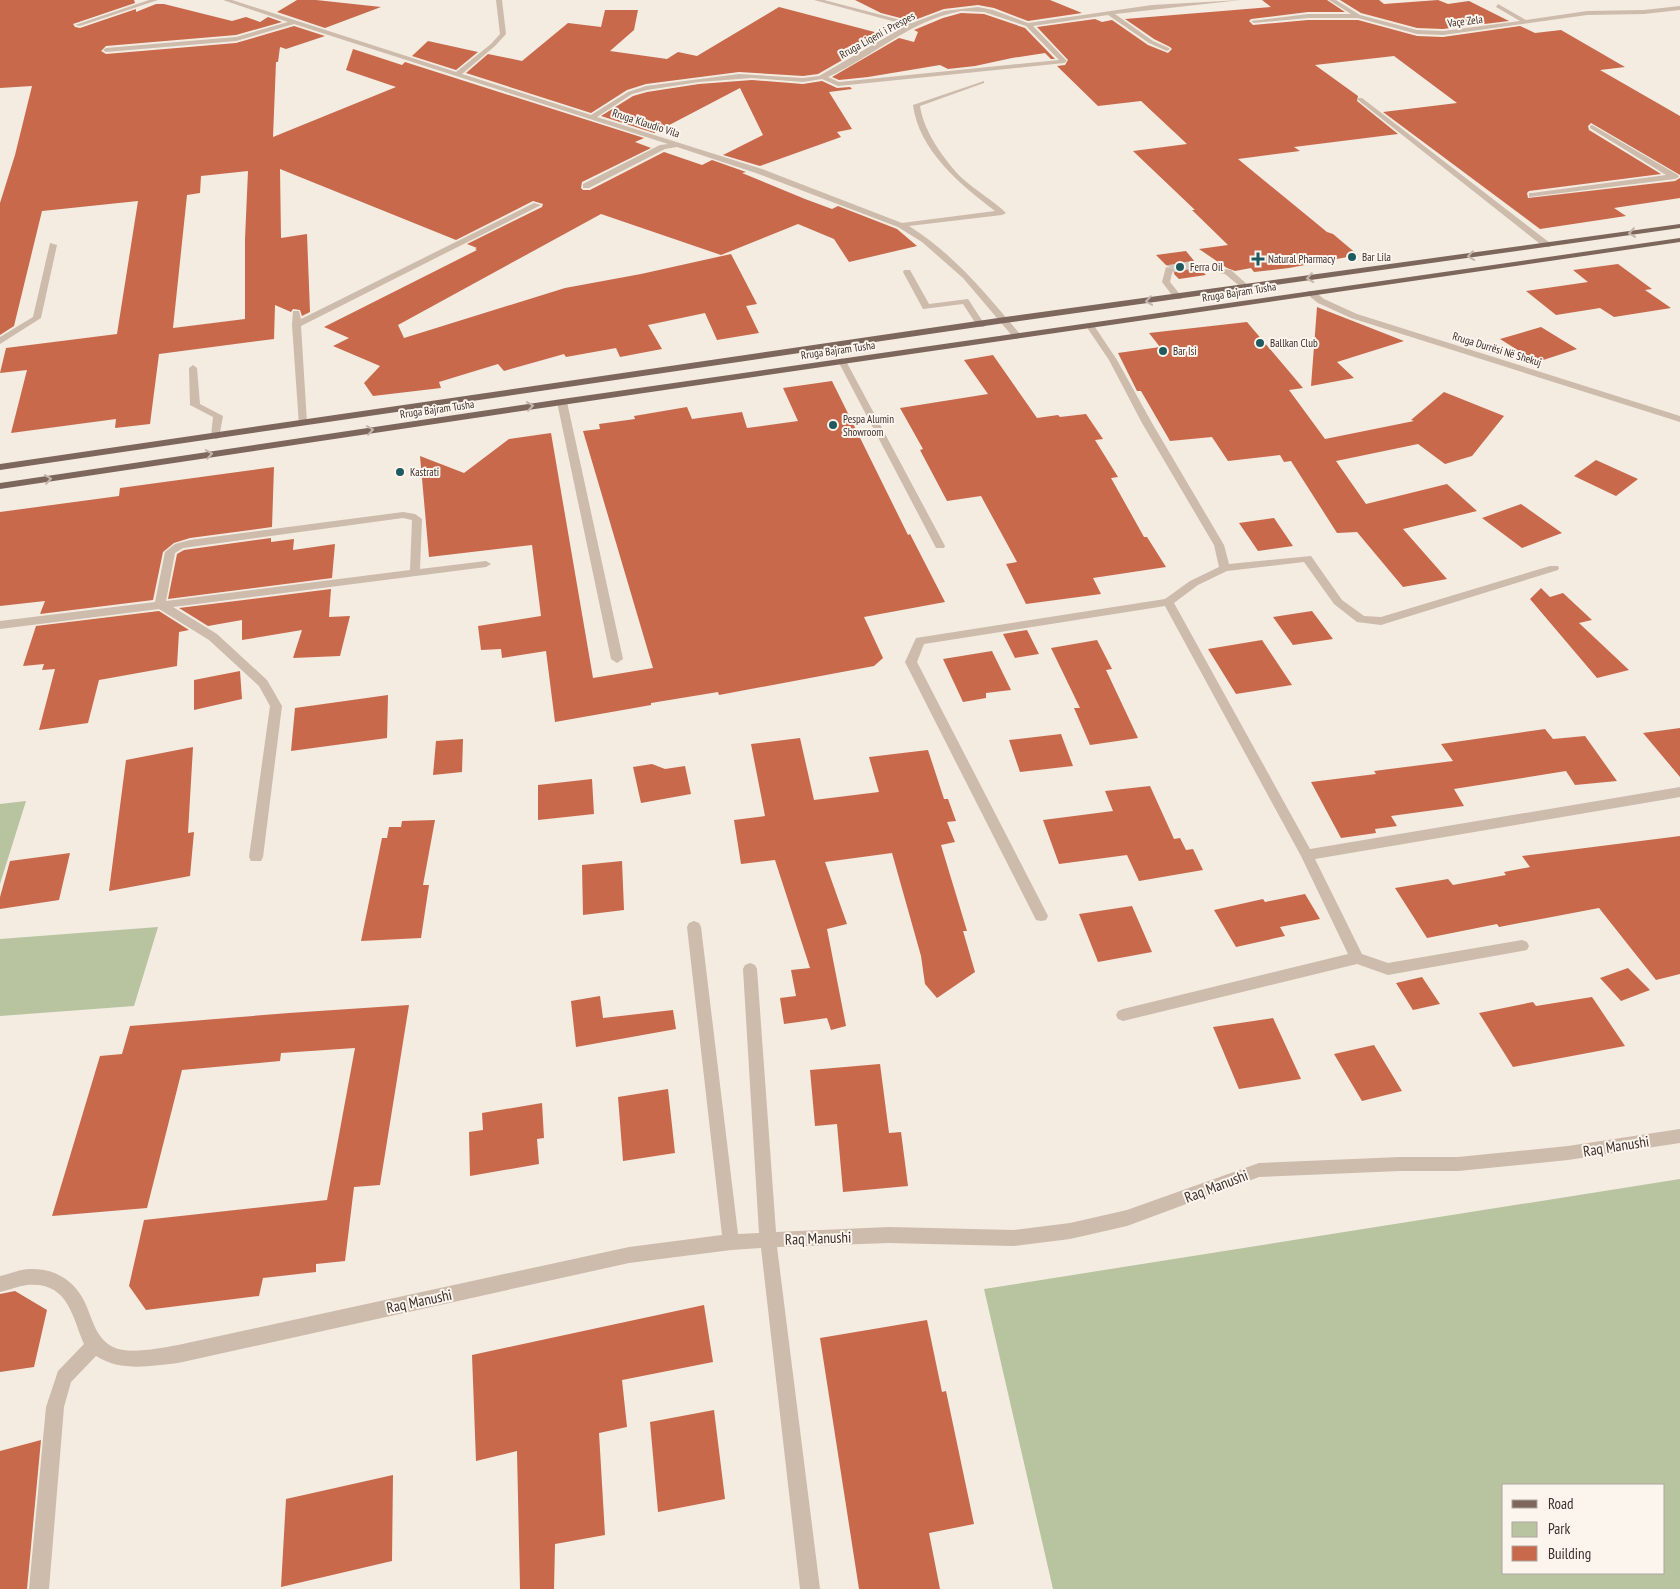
<svg xmlns="http://www.w3.org/2000/svg" width="1680" height="1589" font-family="'PT Sans Narrow',sans-serif">
<style>
.green{fill:#b8c4a0;fill-rule:evenodd}
.building{fill:#c8694b;fill-rule:evenodd}
.lines{fill:none;stroke-linecap:round;stroke-linejoin:round}
.minor-tunnel{stroke:#cfc6bd;stroke-width:8;stroke-dasharray:8 4.5;stroke-linecap:butt}
.minor{fill:#cdbbac;fill-rule:evenodd}
.major{fill:#7d675c;fill-rule:evenodd}
.oneway{stroke:#c2b5ac}
.poi-dot{fill:#1f5a5e;stroke:#fbf5ee;stroke-width:2}
.labels{text-anchor:middle;dominant-baseline:central;stroke-width:4;stroke-linejoin:round;paint-order:stroke}
.far-street-label{font-size:11px;fill:#3b302b;stroke:#fbf5ee}
.far-poi-label{font-size:11px;fill:#3b302b;stroke:#fbf5ee;text-anchor:start}
.near-street-label{font-size:15px;fill:#3b302b;stroke:#fbf5ee}
</style>
<rect width="100%" height="100%" fill="#f4ebe1"/>
<!-- green -->
<path class="green" d="M26 801 0 884V804Z
M158 927 134 1006 0 1016V939Z
M1680 1179V1589H1053L984 1289ZM1504 1485H1664V1573H1504Z"/>
<!-- building -->
<path class="building" d="M0 0H134L135 3 73 24 75 27 80 28 136 9V12L156 4H164L232 21 246 17 260 22 268 17 282 22 236 35 106 46 101 51 106 54 236 43 294 26 325 36 286 49 280 47 278 62H276L273 137 396 87 346 70 353 49 402 65 405 62 644 138 635 142 651 148 582 182 581 188 583 190H590L664 152 702 165 712 160 746 172 742 173 805 199 832 209 838 206 897 229 917 246 849 262 834 239 798 224 721 255 601 214 398 325 404 338 565 288 641 274 731 254 757 304 746 306 759 333 717 340 705 313 648 325 662 349 620 357 616 348 566 357 564 354 504 371 498 364 439 382 441 388 373 396 364 383 380 366 333 346 349 338 324 327 477 250 475 249 477 248 467 244 542 207 543 204 533 201 456 240 280 169 281 238 307 234 310 312 302 316 300 310 293 309 291 312 275 305 274 339 159 354 150 424 115 428 116 419 11 433 27 370 0 373 6 348 117 334 138 201 42 211 14 326 0 335V203L15 155 32 86 0 88ZM248 171 245 239V319L173 328 187 195 200 193 201 176Z
M297 0H316L381 7 325 28 277 12Z
M855 0H1050L1082 13 1028 21 994 8 978 5 944 9 912 21 881 13Z
M1262 0H1327L1345 12H1308L1251 19 1249 21 1253 25 1308 20H1358L1417 36 1443 37 1520 26 1535 33 1561 30 1625 67 1600 70 1680 116V175L1591 123 1588 126 1589 130 1661 174 1529 191 1527 193 1528 198 1675 181 1680 178V198L1614 208 1626 216 1540 229 1383 112 1457 103 1394 56 1315 65 1358 96 1357 101 1398 134 1294 147 1300 151 1238 159 1327 232 1333 234 1358 255 1289 268 1254 272 1251 268 1235 271 1227 268 1199 249 1228 245 1192 210H1195L1133 151 1187 144 1141 101 1098 106 1057 66 1065 65 1068 60 1037 27 1095 19 1102 22 1112 20 1148 45 1168 53 1172 49 1170 47 1154 39 1125 19 1271 7Z
M1340 0H1379L1384 4 1438 0 1448 4 1469 1 1509 21 1443 29 1417 28 1361 13Z
M779 7 886 35 818 74 803 76 739 72 646 84 627 90 591 113 466 73 488 54 522 61 568 23 601 27 605 10H638L634 30 610 51 667 59 678 52 697 56Z
M961 13 984 14 1025 28 1055 59H1051L1045 53 1012 58 975 66 948 69 940 65 868 77 839 80 832 77 899 38 914 42 918 32 914 30 943 18Z
M428 41 478 52 456 70 412 56Z
M752 80 803 84 822 81 837 88 850 87 852 89 829 92 852 129 837 132 841 137 760 166 723 155 763 135 740 88 654 133 601 116 633 96 647 92 699 84Z
M1186 251 1195 262H1187V268L1203 272 1206 275 1179 279 1174 274 1175 268 1166 265 1156 255Z
M1618 264 1652 289 1645 290 1671 308 1614 317 1600 308 1556 315 1526 291 1588 282 1573 270Z
M1317 307 1404 341 1337 362 1354 378 1311 386Z
M1247 322 1303 388 1289 390 1325 439 1414 421 1411 420 1444 392 1504 416 1472 456 1445 464 1418 444 1336 461 1366 504 1447 484 1477 511 1403 529 1447 579 1403 587 1357 532 1337 533 1291 461 1284 462 1280 455 1228 461 1212 437 1170 441 1141 391H1137L1118 353 1160 347 1149 333Z
M1541 327 1577 349 1537 362 1500 339Z
M993 355 1037 418 1058 415 1060 417 1086 414 1103 439 1095 440 1118 477 1111 478 1144 537H1147L1166 567 1093 578 1101 594 1026 604 1006 564 1017 562 981 496 947 501 920 450 923 449 900 408 988 394 964 360Z
M832 381 908 535 910 534 945 602 864 617 883 658 874 666 719 695 718 692 651 703V705L555 722 546 651 502 658 501 649 481 650 478 626 541 616 532 545 429 557 420 456 464 473 509 439 551 433 593 678 653 668 583 431 600 429 599 424 635 419 634 416 687 407 692 419 742 412 747 428 798 421 783 388Z
M1596 460 1638 479 1616 496 1574 476Z
M274 467 272 527 190 538 174 543 163 552 153 600 40 614 45 601 0 606V512L119 496 120 488Z
M1521 504 1562 533 1522 548 1482 518Z
M1274 518 1293 546 1258 551 1239 523Z
M271 538V542L294 539 293 550 335 544 332 578 168 599 177 554 184 550Z
M1541 588 1550 597 1563 593 1592 620 1579 623 1629 670 1597 678 1530 599Z
M331 589 329 617 350 616 340 656 293 658 302 630 242 640V620L208 626 179 608Z
M159 611 189 630 179 632 177 666 99 680 88 723 39 730 55 669 42 670 44 664 23 666 36 626Z
M1312 611 1333 639 1293 645 1273 617Z
M1027 630 1039 654 1015 658 1003 634Z
M1097 640 1112 669 1106 670 1138 738 1090 745 1074 708H1080L1051 648Z
M1262 640 1292 685 1236 694 1208 649Z
M992 651 1011 690 986 693V698L963 702 943 659Z
M240 671 242 699 194 710V680Z
M388 695 387 738 291 751 295 708Z
M1680 728V777L1643 733Z
M1545 729 1553 739 1585 736 1617 781 1575 785 1566 771 1454 789 1464 806 1391 816 1397 826 1375 829 1376 833 1341 838 1311 782 1376 774 1374 771 1453 761 1441 744Z
M1061 734 1073 766 1020 772 1009 740Z
M800 738 814 800 879 792 869 757 928 750 944 799H948L956 821 947 822 955 842 941 845 967 931H963L975 972 937 998 925 984 921 956 892 853 825 862 847 924 827 929 846 1026 831 1030 827 1018 784 1024 780 998 796 996 791 970 810 968 775 860 741 864 734 820 765 816 751 744Z
M463 739 462 772 433 775 436 741Z
M193 747 188 833 194 832 190 876 109 891 126 760Z
M652 764 665 769 685 766 691 794 641 803 633 767Z
M592 779 594 814 538 820V785Z
M1150 786 1174 839 1180 838 1186 850 1193 849 1203 870 1139 881 1127 855 1059 864 1043 820 1113 811 1105 791Z
M435 820 423 885H429L421 938 361 941 382 838H387L389 827H401L402 821Z
M1680 836V974L1656 980 1599 908 1499 927 1497 924 1427 938 1395 888 1448 879 1453 885 1506 875 1504 872 1530 867 1522 856Z
M70 853 59 900 0 909V897L10 861Z
M622 861 624 910 583 915 582 865Z
M1305 894 1320 919 1280 927 1285 936 1236 947 1214 910 1263 899 1265 902Z
M1132 906 1152 952 1098 962 1079 914Z
M1628 968 1650 990 1621 1001 1600 978Z
M1422 977 1440 1004 1413 1010 1396 983Z
M600 996 603 1018 673 1010 676 1029 576 1047 571 1001Z
M1592 997 1625 1046 1513 1067 1479 1013 1533 1002 1536 1006Z
M409 1005 380 1185 354 1187 345 1261 316 1264V1272L263 1278 259 1296 146 1310 129 1286 144 1220 327 1200 355 1048 281 1053 280 1061 182 1070 147 1208 52 1216 100 1056 122 1054 130 1026 289 1013Z
M1273 1018 1301 1079 1239 1089 1213 1027Z
M1374 1045 1402 1091 1362 1101 1334 1054Z
M880 1064 889 1133 901 1132 908 1186 843 1192 837 1124 815 1126 810 1070Z
M668 1089 675 1153 623 1161 618 1097Z
M542 1103 544 1138 537 1139 539 1164 470 1176 469 1132 483 1130 482 1113Z
M15 1291 47 1310 34 1367 0 1372V1294Z
M704 1305 713 1362 622 1380 627 1427 599 1433 605 1535 555 1544 554 1589H520L517 1451 476 1461 472 1355Z
M927 1320 942 1392 946 1391 974 1524 929 1533 940 1589H859L820 1338Z
M714 1410 725 1499 658 1512 650 1422Z
M41 1440 27 1589H0V1451Z
M393 1475 392 1561 281 1587 286 1499Z"/>
<g class="lines">
<!-- minor-tunnel -->
<path class="minor-tunnel" d="M1169 269 1191 265"/>
<!-- minor -->
<path class="minor" d="M149 0H158L80 26 75 25Z
M223 0H232L456 72 491 44 500 34 496 0H502L506 34 495 46 462 74 591 115 628 92 646 86 739 74 803 78 819 76 907 25 814 0H824L912 23 944 11 978 7 993 10 1028 23 1152 5 1241 0 1115 14 1153 41 1169 48 1170 49 1167 51 1149 43 1108 15 1033 26 1066 60 1067 61 1064 63 838 86 822 79 803 82 752 78 699 82 647 90 632 94 597 117 762 169 902 223 995 211C961 185 919 151 913 105L984 81V83L920 106C923 130 945 162 963 179 976 191 993 200 1006 213L1002 215 909 226C954 254 986 294 1020 334L1021 336 1017 339 1014 338 963 278 922 242 898 227 756 173 677 147 665 149 589 188H583V184L660 145 668 144 294 24 236 41 106 52 103 50 106 48 236 37 288 22ZM961 11 984 12 1026 26 1059 60 839 82 828 77C874 56 909 21 961 11Z
M1329 0H1336L1360 15 1417 30 1443 31 1520 21 1496 7 1498 4 1526 20 1587 11 1644 10 1680 6V10L1644 14 1587 15 1443 35 1417 34 1358 18H1308L1254 23 1251 21 1308 14H1351Z
M1358 98H1362L1550 243V247H1544L1358 100Z
M1592 125 1678 175 1679 177 1675 179 1529 197V193H1532L1666 175 1590 128V126Z
M534 203 541 205 301 326 307 423 305 425H299L292 325 293 311H299L301 319Z
M50 243 57 245 41 318 0 344V337L33 317Z
M1188 263 1231 270 1250 287 1243 289 1225 274 1188 267Z
M1166 267 1173 269 1170 282 1182 297 1181 299H1175L1162 282Z
M904 270H910L929 304 968 299 985 325 984 327H978L963 304 923 309 903 272Z
M1308 291H1314L1324 299 1357 314 1680 416V422L1351 318 1318 303 1308 295Z
M1090 323 1093 324 1117 360 1152 423 1224 545 1229 564 1311 556 1342 600 1364 616 1381 617 1550 566H1558L1559 568 1558 570 1381 625 1357 622 1334 604 1304 562 1227 571 1198 585 1174 603 1310 849 1680 787V797L1315 859 1362 954 1388 963 1522 940 1527 942 1529 946 1527 950 1388 975 1357 964 1123 1021 1118 1019 1116 1015 1118 1011 1123 1009 1348 954 1301 856 1165 606 924 644 917 662 1048 916 1046 920 1041 921 1036 920 905 662 916 638 1165 599 1190 581 1219 567 1214 545 1142 423 1109 360 1086 326Z
M842 358 846 361 945 546 944 548H936L935 546 838 361Z
M193 365 197 368 200 404 223 416 219 438 216 439 211 436 213 417 190 405 189 368Z
M562 399 567 402 623 659 617 663 611 659 557 402Z
M403 512 415 514 422 519 420 569 486 561 491 564 486 567 173 607 217 634 267 680 282 706 263 857 261 861H251L249 857 270 706 259 686 209 640 159 609 0 629V621L155 602 165 552 175 544 190 540ZM403 518 412 520 410 570 166 601 175 553 183 548Z
M694 921 699 923 701 927 738 1234 759 1233 743 969 745 965 750 963 755 965 757 969 776 1232 889 1227 1013 1230 1070 1223 1127 1210 1259 1163 1400 1157H1458L1568 1146 1680 1129V1143L1568 1160 1458 1171H1400L1259 1177 1127 1226 1070 1239 1013 1246 889 1243 777 1247 820 1589H800L761 1248 731 1250 629 1263 178 1363C150 1366 121 1372 96 1356L71 1382 64 1407 49 1589H29L46 1407 58 1371 84 1344C72 1316 68 1281 27 1285 18 1286 9 1290 0 1292V1276C10 1274 20 1269 30 1269 58 1268 79 1284 88 1310 94 1325 98 1339 113 1347 128 1355 161 1348 178 1345L629 1247 722 1235 687 927 689 923Z"/>
<!-- major -->
<path class="major" d="M1680 224V228L1005 323 0 470V464L1005 317Z
M1680 238V242L562 405 0 489V483L562 399Z"/>
</g>
<!-- one-way arrows -->
<defs><path id="oneway-chevron" d="M-2-3.5L2.5 0L-2 3.5" fill="none" stroke-width="1.6" stroke-linecap="round" stroke-linejoin="round" transform="scale(1.25)"/></defs>
<g class="oneway">
<use href="#oneway-chevron" transform="translate(1632 233) rotate(172)"/>
<use href="#oneway-chevron" transform="translate(1471 256) rotate(172)"/>
<use href="#oneway-chevron" transform="translate(1310 278) rotate(172)"/>
<use href="#oneway-chevron" transform="translate(1149 301) rotate(172)"/>
<use href="#oneway-chevron" transform="translate(530 406) rotate(-8)"/>
<use href="#oneway-chevron" transform="translate(370 430) rotate(-8)"/>
<use href="#oneway-chevron" transform="translate(209 454) rotate(-9)"/>
<use href="#oneway-chevron" transform="translate(48 479) rotate(-9)"/>
</g>
<!-- markers -->
<g class="poi-dot">
<circle cx="1352" cy="257" r="5"/>
<path d="M1255.5 251.5h5v5h5v5h-5v5h-5v-5h-5v-5h5z"/>
<circle cx="1180" cy="267" r="5"/>
<circle cx="1260" cy="343" r="5"/>
<circle cx="1163" cy="351" r="5"/>
<circle cx="833" cy="425" r="5"/>
<circle cx="400" cy="472" r="5"/>
</g>
<g class="labels">
<!-- far-street labels -->
<g class="far-street-label">
<text transform="translate(1465 21) rotate(-7)">Vaçe Zela</text>
<text transform="translate(877 35) rotate(-29)">Rruga Liqeni i Prespes</text>
<text transform="translate(646 123) rotate(18)">Rruga Klaudio Vila</text>
<text transform="translate(1239 292) rotate(-9)">Rruga Bajram Tusha</text>
<text transform="translate(1497 349) rotate(17)">Rruga Durrësi Në Shekuj</text>
<text transform="translate(838 350) rotate(-8)">Rruga Bajram Tusha</text>
<text transform="translate(437 409) rotate(-8)">Rruga Bajram Tusha</text>
</g>
<!-- far-poi labels -->
<g class="far-poi-label">
<text x="1362" y="257">Bar Lila</text>
<text x="1268" y="259">Natural Pharmacy</text>
<text x="1190" y="267">Ferra Oil</text>
<text x="1270" y="343">Ballkan Club</text>
<text x="1173" y="351">Bar Isi</text>
<text x="843" y="419">Pespa Alumin<tspan x="843" dy="13">Showroom</tspan></text>
<text x="410" y="472">Kastrati</text>
</g>
<!-- near-street labels -->
<g class="near-street-label">
<text transform="translate(1616 1146) rotate(-9)">Raq Manushi</text>
<text transform="translate(1216 1186) rotate(-21)">Raq Manushi</text>
<text transform="translate(818 1238) rotate(-2)">Raq Manushi</text>
<text transform="translate(419 1301) rotate(-12)">Raq Manushi</text>
</g>
</g>
<!-- legend -->
<rect x="1502" y="1484" width="162" height="90" fill="#fbf5ee" stroke="#aea6a0"/>
<rect x="1512" y="1500" width="25" height="8" fill="#7d675c" stroke="#aea6a0"/>
<text x="1548" y="1509" font-size="15" fill="#3b302b">Road</text>
<rect x="1512" y="1522" width="25" height="15" fill="#b8c4a0" stroke="#aea6a0"/>
<text x="1548" y="1534" font-size="15" fill="#3b302b">Park</text>
<rect x="1512" y="1546" width="25" height="15" fill="#c8694b" stroke="#aea6a0"/>
<text x="1548" y="1559" font-size="15" fill="#3b302b">Building</text>
</svg>
